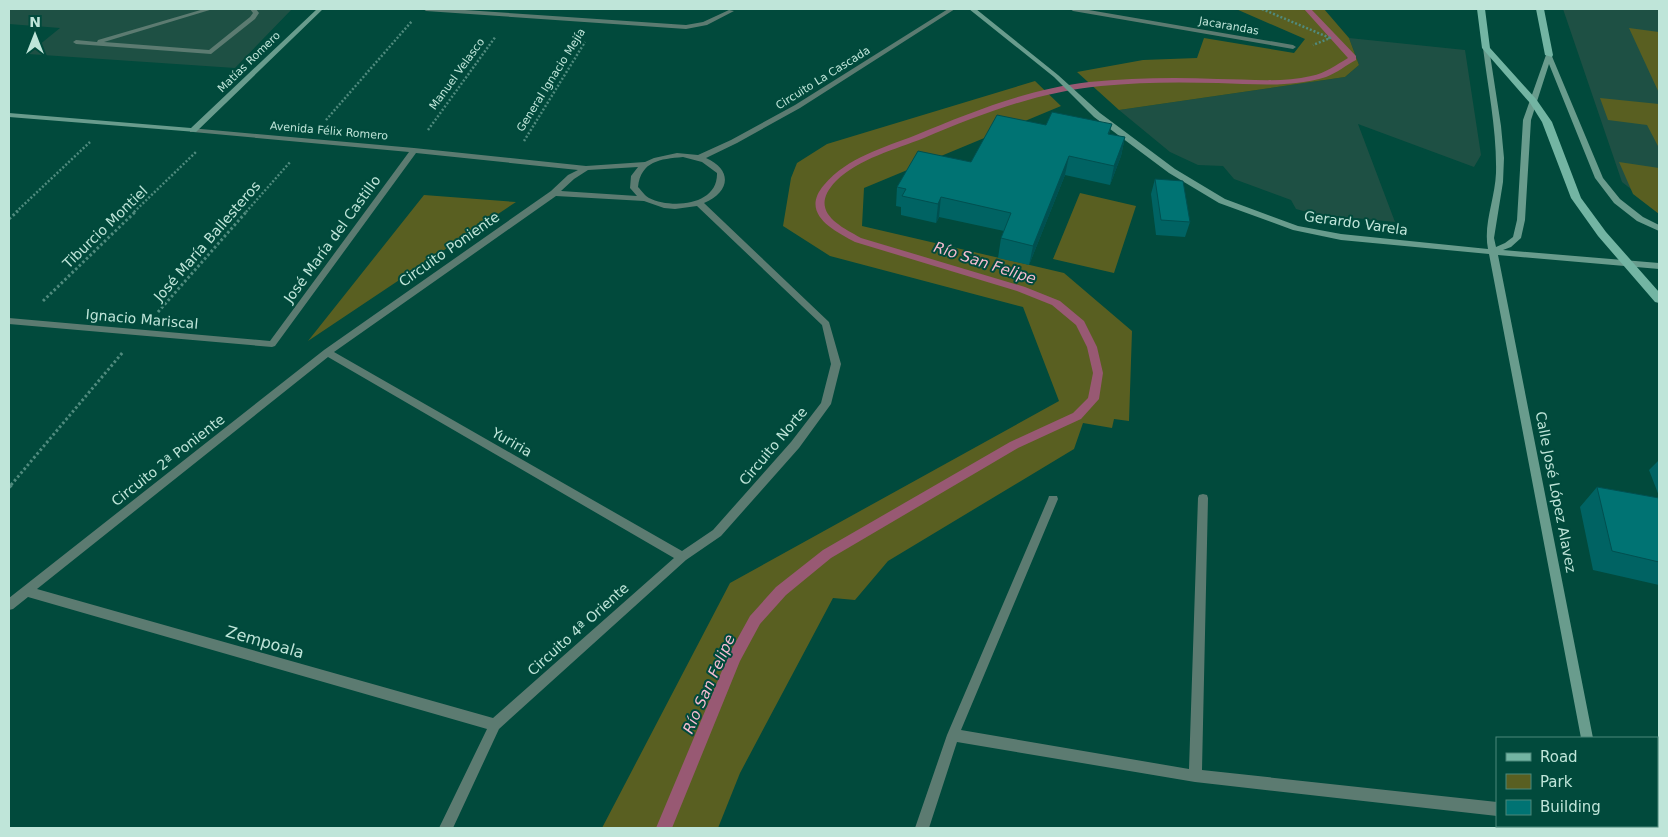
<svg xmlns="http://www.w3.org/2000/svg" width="1668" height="837" font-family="'DejaVu Sans',sans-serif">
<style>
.built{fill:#1e5044}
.green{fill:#595f21}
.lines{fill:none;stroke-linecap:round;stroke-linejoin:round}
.stream{fill:#985973;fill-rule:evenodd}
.path-far2{stroke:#508b7e;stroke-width:2.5;stroke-dasharray:2 2;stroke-linecap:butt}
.path-far1{stroke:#508b7e;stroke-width:3;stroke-dasharray:2.5 2.5;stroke-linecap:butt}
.path{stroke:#508b7e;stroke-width:4;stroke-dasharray:3 3;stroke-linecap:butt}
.lane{fill:#5c7b71;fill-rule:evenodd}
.street{fill:#5c7b71;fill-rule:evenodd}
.secondary{fill:#699c8d;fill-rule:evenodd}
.primary{fill:#73b5a3;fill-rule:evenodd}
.wall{fill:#006363}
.shaded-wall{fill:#005050}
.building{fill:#007373;stroke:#005050}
.labels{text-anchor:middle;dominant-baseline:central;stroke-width:4;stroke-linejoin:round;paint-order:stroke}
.far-street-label{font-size:11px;fill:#bfe5d9;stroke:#014a3c}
.street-label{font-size:14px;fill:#bfe5d9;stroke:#014a3c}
.water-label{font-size:15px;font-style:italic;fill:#f6bcd1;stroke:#014a3c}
.near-street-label{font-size:16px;fill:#bfe5d9;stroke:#014a3c}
</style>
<rect width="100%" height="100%" fill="#014a3c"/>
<!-- built -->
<path class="built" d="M9 9H292L235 68 28 54 60 28 9 24Z
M1563 9H1659V211L1622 182Z
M1349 38 1465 50 1481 155 1474 167 1358 124 1395 222 1314 214 1296 209 1291 200 1234 179 1223 166 1198 165 1170 152 1119 110 1345 77 1359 65Z"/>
<!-- green -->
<path class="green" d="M1236 9H1324L1349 38 1359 65 1345 77 1119 110 1077 72 1143 60 1197 58 1204 38 1294 53 1305 39Z
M1629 28 1659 32V93Z
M1035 81 1061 106 864 188 862 226 1064 273 1132 331 1129 421 1114 419 1112 428 1083 423 1074 449 888 561 855 600 833 598 740 773 718 828H602L730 583 1059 401 1023 307 830 256 783 226 791 178 797 163 827 144Z
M1600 98 1659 104V148L1647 125 1608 120Z
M1619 162 1659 168V214L1633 194Z
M1080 193 1136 206 1114 273 1053 259Z
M424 195 516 202 308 341Z"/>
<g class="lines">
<!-- stream -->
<path class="stream" d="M1304 9H1311L1356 56V60C1346 65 1337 73 1326 77 1291 88 1254 84 1218 83 1179 82 1140 82 1101 86 1038 92 981 114 924 138 894 150 860 158 836 181 808 210 837 225 861 238L1025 287 1060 301 1084 321 1097 347 1103 373 1099 399 1081 419 1018 448 831 558 786 595 760 624 740 661 672 828H656L729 654 750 616 776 587 823 550 1010 442 1073 413 1088 398 1093 373 1087 347 1076 325 1052 305 1017 291 855 242C832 230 800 213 824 185 848 157 883 148 916 135 972 112 1028 89 1089 82 1132 78 1174 77 1217 79 1248 79 1281 83 1311 76 1326 73 1336 65 1348 58Z"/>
<!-- path-far2 -->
<path class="path-far2" d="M1262 9 1330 38 1313 45
M326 120 412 21
M428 130 496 36
M524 141 585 42
M16 212 90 142
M134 212 196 152
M246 212 291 161"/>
<!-- path-far1 -->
<path class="path-far1" d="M9 219 18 211
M43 301 136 211
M158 312 247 211
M11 485 123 352"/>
<!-- path -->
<path class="path" d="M9 487 12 484"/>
<!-- lane -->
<path class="lane" d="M204 9H213L104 42 209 50 250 17 253 13 250 9H256L259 13 255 19 211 54 76 44 73 42 76 40 97 42 98 40Z"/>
<!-- street -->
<path class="street" d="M423 9H450L686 25 703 22 729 10 734 11 707 25 686 29 426 11Z
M948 9H955L800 108 737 143 706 158C733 170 730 192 704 203L829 322 841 364 831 404 799 448 721 536 686 560 499 729 453 828H439L487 729 28 597 13 609 9 610V598L324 350 551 191 568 175 578 170 416 153 275 346 272 347 9 324V318L270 341 409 152 193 132H190V128L414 148 586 166 645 162 654 158 677 153 698 155 731 140 795 105ZM683 157 702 162 717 173C718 206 671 209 649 198 645 196 642 191 638 187 641 161 660 159 683 157ZM638 167 631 176 630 188 637 196 561 191 574 179 588 170ZM556 196 644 201 664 208 675 209 697 206 822 325 831 364 821 403 791 442 713 530 682 551 334 352ZM328 357 674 558 493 718 37 589Z
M1070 9H1083L1293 45 1296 47 1293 49 1073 11Z
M1203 494 1207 495 1208 498 1202 770 1497 802V816L1195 782 957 742 929 828H915L947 735 1048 499 1049 496H1057L1058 499 961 730 1189 769 1198 498 1199 495Z
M1657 821H1659V828H1637L1636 826H1657Z"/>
<!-- secondary -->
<path class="secondary" d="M317 9H323L196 132 9 117V113L191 128Z
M969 9H976L1058 75 1100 113 1175 169 1225 199 1298 226 1341 234 1488 249C1483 224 1495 199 1496 173 1497 131 1488 89 1483 48L1486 46 1489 48 1501 126 1504 158 1503 182 1494 238 1496 247 1505 243 1513 237 1517 220 1523 120 1546 55 1551 54 1603 178 1620 199 1643 217 1659 225V231L1637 221 1614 203 1595 178 1549 64 1531 120 1525 220 1521 238 1511 247 1503 250 1659 263V269L1498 255 1593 738H1581L1489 254 1341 240 1293 230 1219 203 1169 173 1094 117 1054 77Z
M1596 826H1610V828H1596Z"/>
<!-- primary -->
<path class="primary" d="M1477 9H1485L1490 48 1536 99 1552 122 1581 198 1606 232 1659 292V303L1655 302 1598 236 1571 198 1542 122 1530 103 1482 48Z
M1536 9H1544L1553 55 1552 57 1545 55Z"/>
</g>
<!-- wall -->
<path class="wall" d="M1112 124 1109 134 1125 137 1121 156 1110 185 1065 175 1029 265 998 258 1001 238 1004 231 939 217 936 223 901 215V207L896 206 897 187 971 162Z
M1155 179 1190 222 1185 237 1156 235 1151 194Z
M1659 460V496L1649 470Z
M1597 487 1659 498V585L1593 570 1580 507Z"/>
<!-- shaded-wall -->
<path class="shaded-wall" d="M1125 137 1121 156 1110 185 1114 166Z
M1069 156 1065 175 1029 265 1033 246Z
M941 197 939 217 936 223 938 204Z"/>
<!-- building -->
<path class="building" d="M1052 112 1112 124 1108 134 1125 137 1114 166 1069 156 1033 246 1001 238 1011 213 941 197 938 204 902 196 906 189 897 187 918 151 971 162 997 115 1046 125Z
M1155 179 1183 181 1190 222 1161 220Z
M1597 487 1659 498V562L1612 551Z"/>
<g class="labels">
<!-- far-street labels -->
<g class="far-street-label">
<text transform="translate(1229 26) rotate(10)">Jacarandas</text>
<text transform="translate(249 62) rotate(-44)">Matías Romero</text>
<text transform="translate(457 74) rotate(-54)">Manuel Velasco</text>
<text transform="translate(823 78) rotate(-32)">Circuito La Cascada</text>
<text transform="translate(551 80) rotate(-58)">General Ignacio Mejía</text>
<text transform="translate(329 131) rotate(5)">Avenida Félix Romero</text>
</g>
<!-- street labels -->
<g class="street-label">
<text transform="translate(1356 223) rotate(8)">Gerardo Varela</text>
<text transform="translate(105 227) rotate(-44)">Tiburcio Montiel</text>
<text transform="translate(332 239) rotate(-54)">José María del Castillo</text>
<text transform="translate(207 241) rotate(-49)">José María Ballesteros</text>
<text transform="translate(449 249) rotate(-35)">Circuito Poniente</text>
<text transform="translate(142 319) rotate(5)">Ignacio Mariscal</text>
<text transform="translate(512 442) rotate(30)">Yuriria</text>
<text transform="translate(773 446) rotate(-50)">Circuito Norte</text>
<text transform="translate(168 460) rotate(-38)">Circuito 2ª Poniente</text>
<text transform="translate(1556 492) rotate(79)">Calle José López Alavez</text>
<text transform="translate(578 629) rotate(-42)">Circuito 4ª Oriente</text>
</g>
<!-- water labels -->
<g class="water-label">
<text transform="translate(985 263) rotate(18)">Río San Felipe</text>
<text transform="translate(709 684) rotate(-66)">Río San Felipe</text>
</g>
<!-- near-street labels -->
<g class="near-street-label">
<text transform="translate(265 642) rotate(16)">Zempoala</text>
</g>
</g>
<!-- border -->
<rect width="1668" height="837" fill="none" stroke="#bfe5d9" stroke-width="20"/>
<!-- legend -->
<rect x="1496" y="737" width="162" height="90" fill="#014a3c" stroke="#4d887b"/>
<rect x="1506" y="753" width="25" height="8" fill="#73b5a3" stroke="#4d887b"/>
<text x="1540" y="762" font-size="15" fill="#bfe5d9">Road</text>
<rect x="1506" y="774" width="25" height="15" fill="#595f21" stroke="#4d887b"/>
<text x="1540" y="787" font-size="15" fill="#bfe5d9">Park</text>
<rect x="1506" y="800" width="25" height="15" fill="#007373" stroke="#4d887b"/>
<text x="1540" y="812" font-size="15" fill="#bfe5d9">Building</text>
<!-- north arrow -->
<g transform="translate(35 35)" stroke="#014a3c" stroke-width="4" paint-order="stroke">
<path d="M0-4L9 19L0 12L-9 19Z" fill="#bfe5d9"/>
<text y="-8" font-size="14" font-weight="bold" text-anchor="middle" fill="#bfe5d9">N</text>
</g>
</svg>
